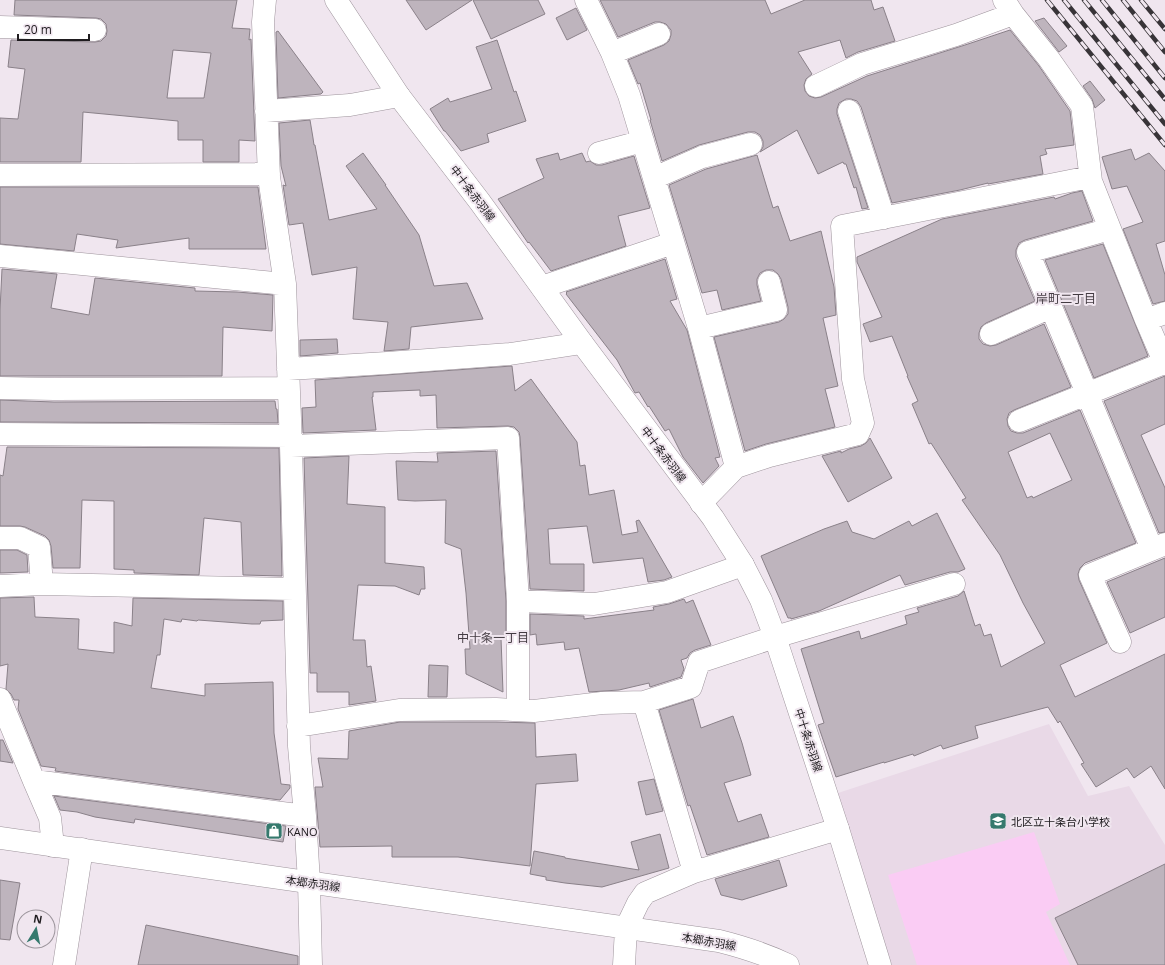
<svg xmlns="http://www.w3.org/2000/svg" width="1165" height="965" font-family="'Open Sans','Noto Sans JP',sans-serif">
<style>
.built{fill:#e9d9e7}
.green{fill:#faccf4}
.building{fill:#beb4bd;stroke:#8a8189;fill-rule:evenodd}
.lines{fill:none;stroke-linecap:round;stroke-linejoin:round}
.minor-casing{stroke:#9e949c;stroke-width:23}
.major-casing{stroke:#9e949c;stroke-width:23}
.minor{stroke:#fff;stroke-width:22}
.major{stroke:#fff;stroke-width:22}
.rail-casing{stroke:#383438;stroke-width:4.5}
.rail{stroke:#f0e6ef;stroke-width:3;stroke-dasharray:9;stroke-linecap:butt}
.labels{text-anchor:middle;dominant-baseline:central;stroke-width:4;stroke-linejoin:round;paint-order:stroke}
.street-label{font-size:11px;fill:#1f1c1f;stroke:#f0e6ef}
.poi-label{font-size:11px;fill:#1f1c1f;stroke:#f0e6ef;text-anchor:start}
.neighbourhood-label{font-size:12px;fill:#433b42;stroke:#f0e6ef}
</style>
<rect width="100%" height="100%" fill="#f0e6ef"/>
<!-- built -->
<path class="built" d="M1049 724 1088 796 1129 786 1165 845V965H892L838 793Z"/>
<!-- green -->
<path class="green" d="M1034 832 1060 904 1046 912 1070 965H917L888 875Z"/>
<!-- building -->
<path class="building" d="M15 0H237L232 28 250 29 249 40 251 39 255 141 239 140V162H203V140H178V121L83 112 81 162H0V118L18 119 25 69 8 67 11 40 95 42 101 41 106 36 107 31 106 24 101 19 96 18 14 15ZM173 50 211 53 204 98H167Z
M406 0H472L426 30Z
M473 0H538L545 14 491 39Z
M600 0H765L771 14 805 0H871L874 10 883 7 895 41 858 52 846 58 840 40 798 52 812 74 806 79 804 85 805 91 809 96 815 98 821 97 867 76 965 45 1010 30 1039 66 1070 111 1074 145 1045 149 1047 154 1040 156 1043 174 988 184V183L960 190 892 203 861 107 857 101 851 99H846L839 103 837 109V114L868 208 862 209 856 187 854 188 846 164H844L843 162 818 174 797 130 760 152 763 147V141L760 135 755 132H748L699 145 662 161 650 120H651L640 83 638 84 628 60 664 45 669 41 671 35V30L666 24 660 22H655L618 37Z
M576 8 587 30 567 40 556 18Z
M1044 18 1067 46 1059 52 1035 21Z
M278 31 323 92 321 94 278 98 276 32Z
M497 40 514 92 516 91 526 121 487 134 489 142 461 151 445 131H444L430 109 448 98 450 102 492 89 476 47Z
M1090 81 1105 100 1095 108 1092 99 1083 86Z
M310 120 313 138 314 145H315L329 220 377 209 346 166 363 153 386 185H385L419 235 434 286 467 283 483 319 411 327 409 349 384 351 388 322 353 319 357 267 312 275 303 223 289 225 283 185 286 186 281 166 279 123Z
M1131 149 1135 160 1149 153 1165 171V241L1156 244 1165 275V301L1153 304 1123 229 1143 222 1127 186 1112 189 1102 157Z
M558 153 560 160 582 153 586 162 590 161 596 165H602L634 156 650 208 618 216 626 246 551 271 529 242 528 243 498 199 544 178 536 159Z
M757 155 773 208 778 206 790 241 821 231 834 287 836 315 823 318 838 386 825 389 835 427 766 444 745 451 714 337 779 322 784 319 788 314V307L781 279 778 274 773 270H766L760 273 757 279V285L761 301 722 310 717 290 702 293 669 185 706 169Z
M0 187H258L266 249H189V238L116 248 118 240 77 234 74 251 0 244Z
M1082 191 1093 221 1025 240 1019 243 1016 250V257L1035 301 986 323 981 327 979 333V339L983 344 990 346 996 345 1044 324 1071 387 1014 410 1009 413 1007 419 1008 426 1011 431 1017 433H1023L1080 410 1136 543 1085 563 1080 568 1078 574 1079 580 1107 643 1060 665 1075 697 1165 654V789L1151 766 1134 778 1127 768 1096 787 1081 764 1084 763 1060 721 1058 723 1048 707 975 726 978 738 943 749 941 745 914 756 913 754 884 763V762L836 777 818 725 824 723 801 649 859 631 861 639 907 624 905 616 919 612 917 608 958 596 964 591 975 626 980 624 984 636 991 634 1001 667 1045 643 1023 603 1000 555 962 500 966 498 931 443 929 444 912 404 918 401 907 376H908L892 336 870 342 863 324 882 317 857 262V257L942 219 1054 197 1055 199 1072 193ZM1050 433 1072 480 1033 498 1032 496 1027 498 1008 452Z
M1103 244 1148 356 1094 378 1045 260Z
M665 259 677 299 670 301 687 330 720 457 715 458 719 466 703 483 683 457 669 429 665 431 649 406 648 407 639 392 635 393 617 360 566 294 567 293 566 292Z
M2 269 57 274 51 308 89 315 95 278 195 288V291L237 292 273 295 272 331 223 327 222 376H0V310Z
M337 339 338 353 300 356V340Z
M512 366 515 391 531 379 577 442 580 466 585 465 589 495 614 490 622 535 638 532 636 521 639 520 672 577 664 580 648 582 643 558 593 563 587 526 548 529 550 564H584V591L530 589 520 437 519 432 514 427 508 426 437 428 436 395 420 396V390L373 392V397H372L376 430 303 433 302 408 316 407 315 380Z
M1165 376V424L1141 435 1165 488V532L1159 533 1104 401Z
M0 400 54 402 275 401 276 409H277L278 423 0 422Z
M870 438 892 478 848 502 822 456 841 451V453L849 449 861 446 866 443Z
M7 447 279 448 282 576 243 575 241 522 204 518 199 575 134 573V570L114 569V501L82 500 80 568H53L51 546 49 540 45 536 25 527 20 526H0V475L3 476Z
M496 451 506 601V637L501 638 503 692 466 674 465 649H470L466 593 461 549 445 543 446 500 415 501 398 500 396 461 438 462 437 453Z
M349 456 347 504 385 507V563L424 567 425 589H421L419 595 395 586 358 585 353 640H365L367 667 371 666 376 701 349 705V692H317V673H310L304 458Z
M937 513 965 569 958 572H950L905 585 900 575 819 611 791 619V618H788L761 556 824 529 847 521 852 532 874 539 909 521 912 526Z
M0 550H17L27 555 28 572 0 573Z
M1165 558V617L1130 633 1107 582Z
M34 597 35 617 79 619 78 649 114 653V622L132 626 133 598 283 601V620L261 621 260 624H252L198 620 197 621 182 619 181 622 164 619 160 655H157L151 688 205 696V684L273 682 274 733 281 784 290 785V788L280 800 55 771 56 768 41 766 18 709 19 700H14L11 694 6 689 8 664 0 666V598Z
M684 599 686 603 693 600 711 645 695 650 690 653 687 658 681 660 684 669 681 677 650 687 649 683 619 690 589 692 579 648 565 650 564 642 537 645 536 634 530 635V614L584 616V619L654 610 653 607 669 604Z
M429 665 448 666 447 697H428Z
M693 699 701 728 733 716 742 743 751 775 724 783 738 822 761 814 769 837 707 855 690 805 688 806 659 710Z
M400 722H496L535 723 536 757 576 754 578 781 536 784 530 866 458 857H392V846L320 847 315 787H323L318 758 348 759 349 731Z
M0 740H3L13 763 0 761Z
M654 779 663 811 646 815 638 782Z
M54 796 286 826 283 842 135 819 134 823 95 817 77 812 60 810Z
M660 834 669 868 602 887 565 883 546 880V877L530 874 534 851 565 857V858L639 870 631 842Z
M779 860 787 886 742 900 721 895 715 879Z
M1165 864V965H1078L1055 918Z
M0 880 20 883 10 940 0 939Z
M146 925 298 956V965H138Z"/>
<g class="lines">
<!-- minor casing -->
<g class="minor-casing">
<path id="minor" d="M265 0 263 22 269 177 285 284 291 446 299 746 305 816 309 882 311 965
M586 0 612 53 629 95 699 328 736 467
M1004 0 1013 14 1049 59 1082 106 1091 181 1146 320 1165 364
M0 27 95 30
M612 53 659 34
M816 86 862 64 956 35 1013 14
M266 111 350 105 399 96
M849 111 884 218
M599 153 643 141
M0 175 269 174
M654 178 702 157 751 144
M1110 229 1028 252 1152 549
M0 256 285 284
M542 287 673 243
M1146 320 1165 313
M699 328 776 310 769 282
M991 334 1051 307
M288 369 387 363 510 354 582 343
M0 388 54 389 288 388
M1019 421 1164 363
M0 434 290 436
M291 446 508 438 518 601V710
M701 503 736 467 769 456 858 434 863 423 853 379 842 226 1090 177
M0 538H20L39 547 42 584
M0 586 42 584 294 589
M518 601 594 604 667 592 743 565
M1120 642 1090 575 1165 544
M0 699 34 781 50 818 53 846
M644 702 694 872
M298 726 399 710 496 709 534 711 602 703 644 702 691 687 699 662 775 637 954 584
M34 781 305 816
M626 928 638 903 645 893 694 872 838 829
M64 965 82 849"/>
</g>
<!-- major casing -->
<g class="major-casing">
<path id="major" d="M336 0 399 96 480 202 582 343 713 518 743 565 761 600 775 637 838 829 880 965
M0 838 719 941C743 947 765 954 788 965
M624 965 626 928"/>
</g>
<!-- minor -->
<use href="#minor" class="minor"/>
<!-- major -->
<use href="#major" class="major"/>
<!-- rail casing -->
<g class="rail-casing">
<path id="rail" d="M1047 0 1165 145
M1064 0 1165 124
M1084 0 1165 99
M1102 0 1165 78
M1123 0 1165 52
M1141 0 1165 29"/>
</g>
<!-- rail -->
<use href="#rail" class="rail"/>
</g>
<!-- icons -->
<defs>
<g id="school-square" transform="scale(0.9)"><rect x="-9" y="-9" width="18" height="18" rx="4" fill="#35796d" stroke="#f0e6ef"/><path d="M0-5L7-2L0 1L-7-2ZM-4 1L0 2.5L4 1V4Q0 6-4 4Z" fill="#fff"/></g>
<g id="shop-square" transform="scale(0.9)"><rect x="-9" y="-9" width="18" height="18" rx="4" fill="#35796d" stroke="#f0e6ef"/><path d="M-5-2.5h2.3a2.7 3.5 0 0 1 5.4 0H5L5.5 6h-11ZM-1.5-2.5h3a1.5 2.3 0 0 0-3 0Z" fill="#fff"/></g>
</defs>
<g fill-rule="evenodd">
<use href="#school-square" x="998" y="821"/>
<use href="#shop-square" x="274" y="831"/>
</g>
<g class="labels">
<!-- street labels -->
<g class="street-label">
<text transform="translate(473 193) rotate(53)">中十条赤羽線</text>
<text transform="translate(664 454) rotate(53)">中十条赤羽線</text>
<text transform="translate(809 740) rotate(72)">中十条赤羽線</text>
<text transform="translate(313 883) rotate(8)">本郷赤羽線</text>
<text transform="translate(709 941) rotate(10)">本郷赤羽線</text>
</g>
<!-- poi labels -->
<g class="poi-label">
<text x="1011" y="821">北区立十条台小学校</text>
<text x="287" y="831">KANO</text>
</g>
<!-- neighbourhood labels -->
<g class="neighbourhood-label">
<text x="1066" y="298">岸町二丁目</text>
<text x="493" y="637">中十条一丁目</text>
</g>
</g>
<!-- north arrow -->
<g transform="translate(36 929) rotate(10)"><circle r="19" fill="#f0e6ef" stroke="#9c959c"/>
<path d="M0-3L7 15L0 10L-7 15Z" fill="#35796d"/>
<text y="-6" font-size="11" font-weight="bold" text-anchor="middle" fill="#1f1c1f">N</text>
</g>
<!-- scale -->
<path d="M18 34v6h71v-6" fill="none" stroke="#1f1c1f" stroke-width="2"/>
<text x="24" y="34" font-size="12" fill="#1f1c1f" stroke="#f0e6ef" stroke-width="3" paint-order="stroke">20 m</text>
</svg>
